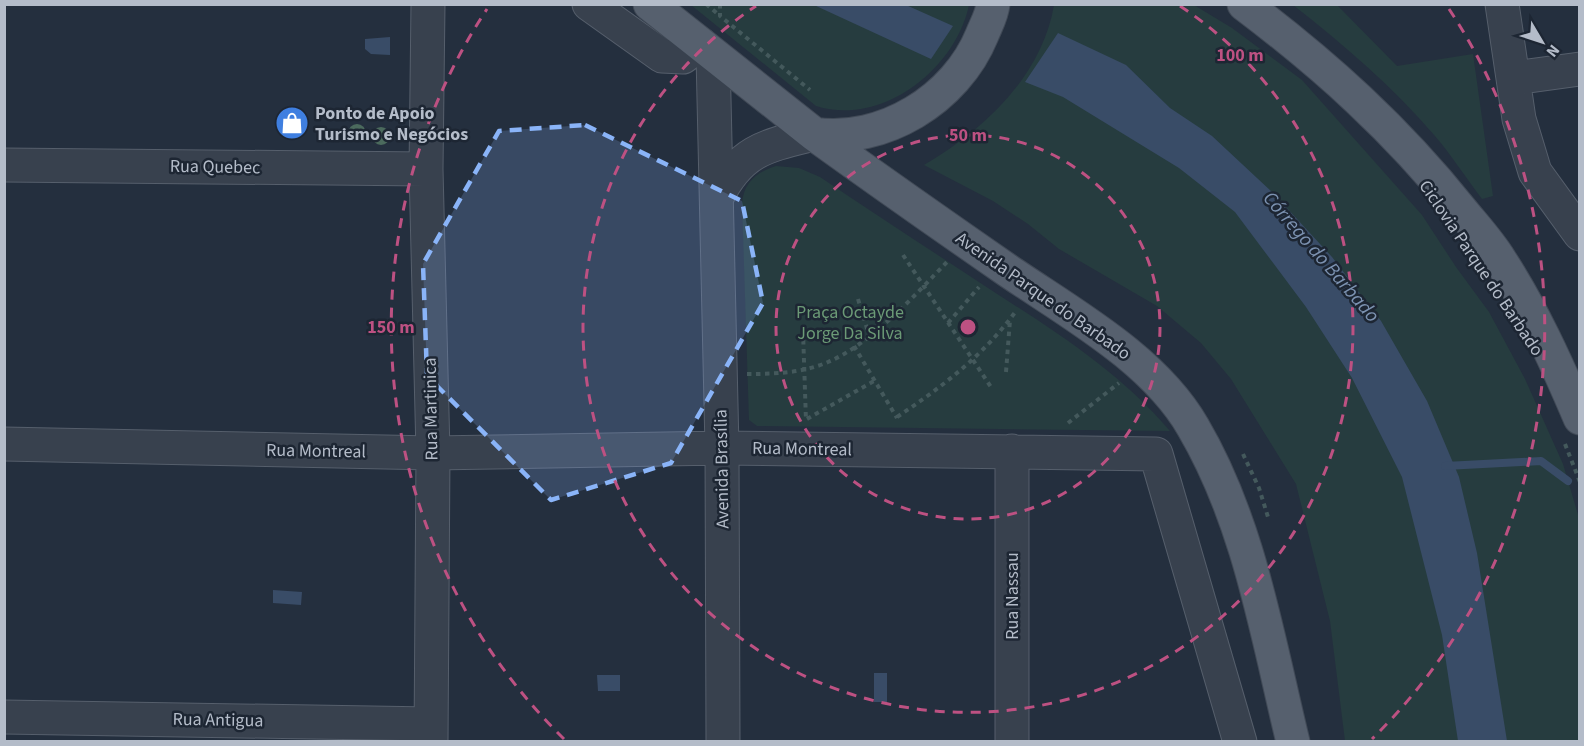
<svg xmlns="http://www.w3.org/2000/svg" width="1584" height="746" font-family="'Source Sans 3',sans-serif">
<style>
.green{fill:#263c3f}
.water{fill:#394c67}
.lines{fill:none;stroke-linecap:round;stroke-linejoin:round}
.stream{stroke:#394c67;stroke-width:8}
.minor-casing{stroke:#565f6c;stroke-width:35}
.major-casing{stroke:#414a57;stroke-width:35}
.path{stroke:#44595c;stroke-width:4;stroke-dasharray:4.5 4.5;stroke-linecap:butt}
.minor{stroke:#38414e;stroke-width:33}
.major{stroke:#56606e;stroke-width:33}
.tree{fill:#4b6a5d}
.marked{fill:#8ab4f8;fill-opacity:0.2;stroke:#8ab4f8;stroke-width:4.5;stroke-dasharray:12 8;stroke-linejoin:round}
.ring{fill:none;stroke:#bd5182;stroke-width:3;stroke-dasharray:10 8}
.labels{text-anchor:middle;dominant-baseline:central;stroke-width:5;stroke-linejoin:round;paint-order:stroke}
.poi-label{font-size:18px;font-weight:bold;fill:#b4bcc9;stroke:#1d2633;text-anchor:start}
.street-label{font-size:18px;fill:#b4bcc9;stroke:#1d2633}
.park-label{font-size:18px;fill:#6b9a76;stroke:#1d2633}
.water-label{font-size:20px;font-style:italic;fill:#7c92b1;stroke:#1d2633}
.centre{fill:#bd5182;stroke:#1d2633;stroke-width:3}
.ring-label{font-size:18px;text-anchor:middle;font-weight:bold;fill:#bd5182;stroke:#1d2633;stroke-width:5;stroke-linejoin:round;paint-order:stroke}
</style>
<rect width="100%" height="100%" fill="#242f3e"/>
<!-- green -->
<path class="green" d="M691 5H969C956 68 883 127 816 106Z
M1054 5H1194L1232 28 1302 80 1422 215 1456 267 1489 312 1525 379 1563 464 1579 518V741H1345L1330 621 1296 484 1231 379 1201 343 1157 306 1059 249 1028 224 993 201 924 165C984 130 1042 76 1054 5Z
M1293 5H1337L1397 66 1473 54 1493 196 1482 199C1466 178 1452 156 1435 136 1393 87 1343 44 1293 5Z
M776 166 799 168 820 177C876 215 932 251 988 288 1053 330 1119 371 1170 431L757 426 749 420 742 203C744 182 757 172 776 166Z"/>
<!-- water -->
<path class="water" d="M814 5H906L953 26 931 59Z
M1058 33 1126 65 1170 108 1212 136 1273 193 1332 257 1381 321 1427 401 1459 477 1477 553 1507 741H1458L1442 635 1402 477 1352 378 1306 307 1235 212 1179 168 1063 97 1025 82Z
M390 37V55L371 54 365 49V39Z
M273 590 302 592 301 605 273 603Z
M874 673H887V702H874Z
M597 675H620V691H598Z"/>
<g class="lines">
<!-- stream -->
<path class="stream" d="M1445 466 1541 461 1568 481"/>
<!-- minor casing -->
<g class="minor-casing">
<path id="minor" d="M428 4 426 169 433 453 431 742
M589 4 662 56 683 57 700 44
M1502 4 1519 119 1535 172 1580 234
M713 55 722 448 723 742
M1514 78 1580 69
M4 165 426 169
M717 197C741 150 765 146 814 134
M4 444 433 453 722 448 1156 454 1240 742
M4 717 431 724
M1012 742V451"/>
</g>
<!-- major casing -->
<g class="major-casing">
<path id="major" d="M650 4 814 134C883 144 956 99 982 35 986 25 992 15 993 4
M1244 4C1326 66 1396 129 1461 210 1474 226 1489 242 1500 260 1532 309 1557 364 1580 418
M814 134C878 180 942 225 1007 270 1070 313 1154 359 1193 427 1249 522 1267 635 1293 742"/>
</g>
<!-- path -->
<path class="path" d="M706 4 719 15
M720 4V16L810 90
M903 255 991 387
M858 299 869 335
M948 323 979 287
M803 331 806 421
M854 346 897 418
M1006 372 1010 320
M747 374C774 374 803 373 828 362 871 344 915 295 947 262
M897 417C942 387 984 355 1016 311
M807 419 874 381
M1068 423 1119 383
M1565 444 1580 482
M1243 454 1259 488 1268 517"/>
<!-- minor -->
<use href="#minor" class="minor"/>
<!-- major -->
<use href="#major" class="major"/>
</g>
<!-- trees -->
<g class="tree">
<circle cx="357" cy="133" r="9"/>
<circle cx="381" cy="136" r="9"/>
</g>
<!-- marked area -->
<path class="marked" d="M585 125 742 201 763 303 671 463 551 500 427 376 423 264 499 131Z"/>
<!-- distance rings -->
<g class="ring">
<circle cx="968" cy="327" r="192"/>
<path d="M1180 6A385 385 0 1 1 756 6"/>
<path d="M564 739A577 577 0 0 1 487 9M1449 9A577 577 0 0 1 1372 739"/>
</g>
<!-- icons -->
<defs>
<g id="shop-disc" transform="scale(1.725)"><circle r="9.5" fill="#3f7fe0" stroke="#1d2633"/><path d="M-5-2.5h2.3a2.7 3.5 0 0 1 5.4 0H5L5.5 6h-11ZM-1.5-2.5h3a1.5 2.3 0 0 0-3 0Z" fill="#fff"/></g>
</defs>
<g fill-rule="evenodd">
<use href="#shop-disc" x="292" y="123"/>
</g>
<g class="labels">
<!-- poi labels -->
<g class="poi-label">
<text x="315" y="113">Ponto de Apoio<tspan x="315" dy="21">Turismo e Negócios</tspan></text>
</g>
<!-- street labels -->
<g class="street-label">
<text transform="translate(215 167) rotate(1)">Rua Quebec</text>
<text transform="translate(1481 268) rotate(56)">Ciclovia Parque do Barbado</text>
<text transform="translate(1043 296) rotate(35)">Avenida Parque do Barbado</text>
<text transform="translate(431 409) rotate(-91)">Rua Martinica</text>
<text transform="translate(802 449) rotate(1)">Rua Montreal</text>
<text transform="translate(316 451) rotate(1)">Rua Montreal</text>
<text transform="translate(722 469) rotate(-91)">Avenida Brasília</text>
<text transform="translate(1012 596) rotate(-90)">Rua Nassau</text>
<text transform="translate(218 720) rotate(1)">Rua Antigua</text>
</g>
<!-- park labels -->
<g class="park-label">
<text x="850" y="312">Praça Octayde<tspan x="850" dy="21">Jorge Da Silva</tspan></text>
</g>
<!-- water labels -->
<g class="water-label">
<text transform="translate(1321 257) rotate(49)">Córrego do Barbado</text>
</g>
</g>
<circle cx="968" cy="327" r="9" class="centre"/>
<g class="ring-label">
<text x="1240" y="61">100 m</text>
<text x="968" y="141">50 m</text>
<text x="391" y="333">150 m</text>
</g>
<!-- border -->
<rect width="1584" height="746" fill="none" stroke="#b4bcc9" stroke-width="12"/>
<!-- north arrow -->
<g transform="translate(1542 42) rotate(129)" stroke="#1d2633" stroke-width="4.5" paint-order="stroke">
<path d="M0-4.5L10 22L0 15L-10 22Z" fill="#b4bcc9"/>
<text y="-9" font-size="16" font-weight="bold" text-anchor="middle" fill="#b4bcc9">N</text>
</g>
</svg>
